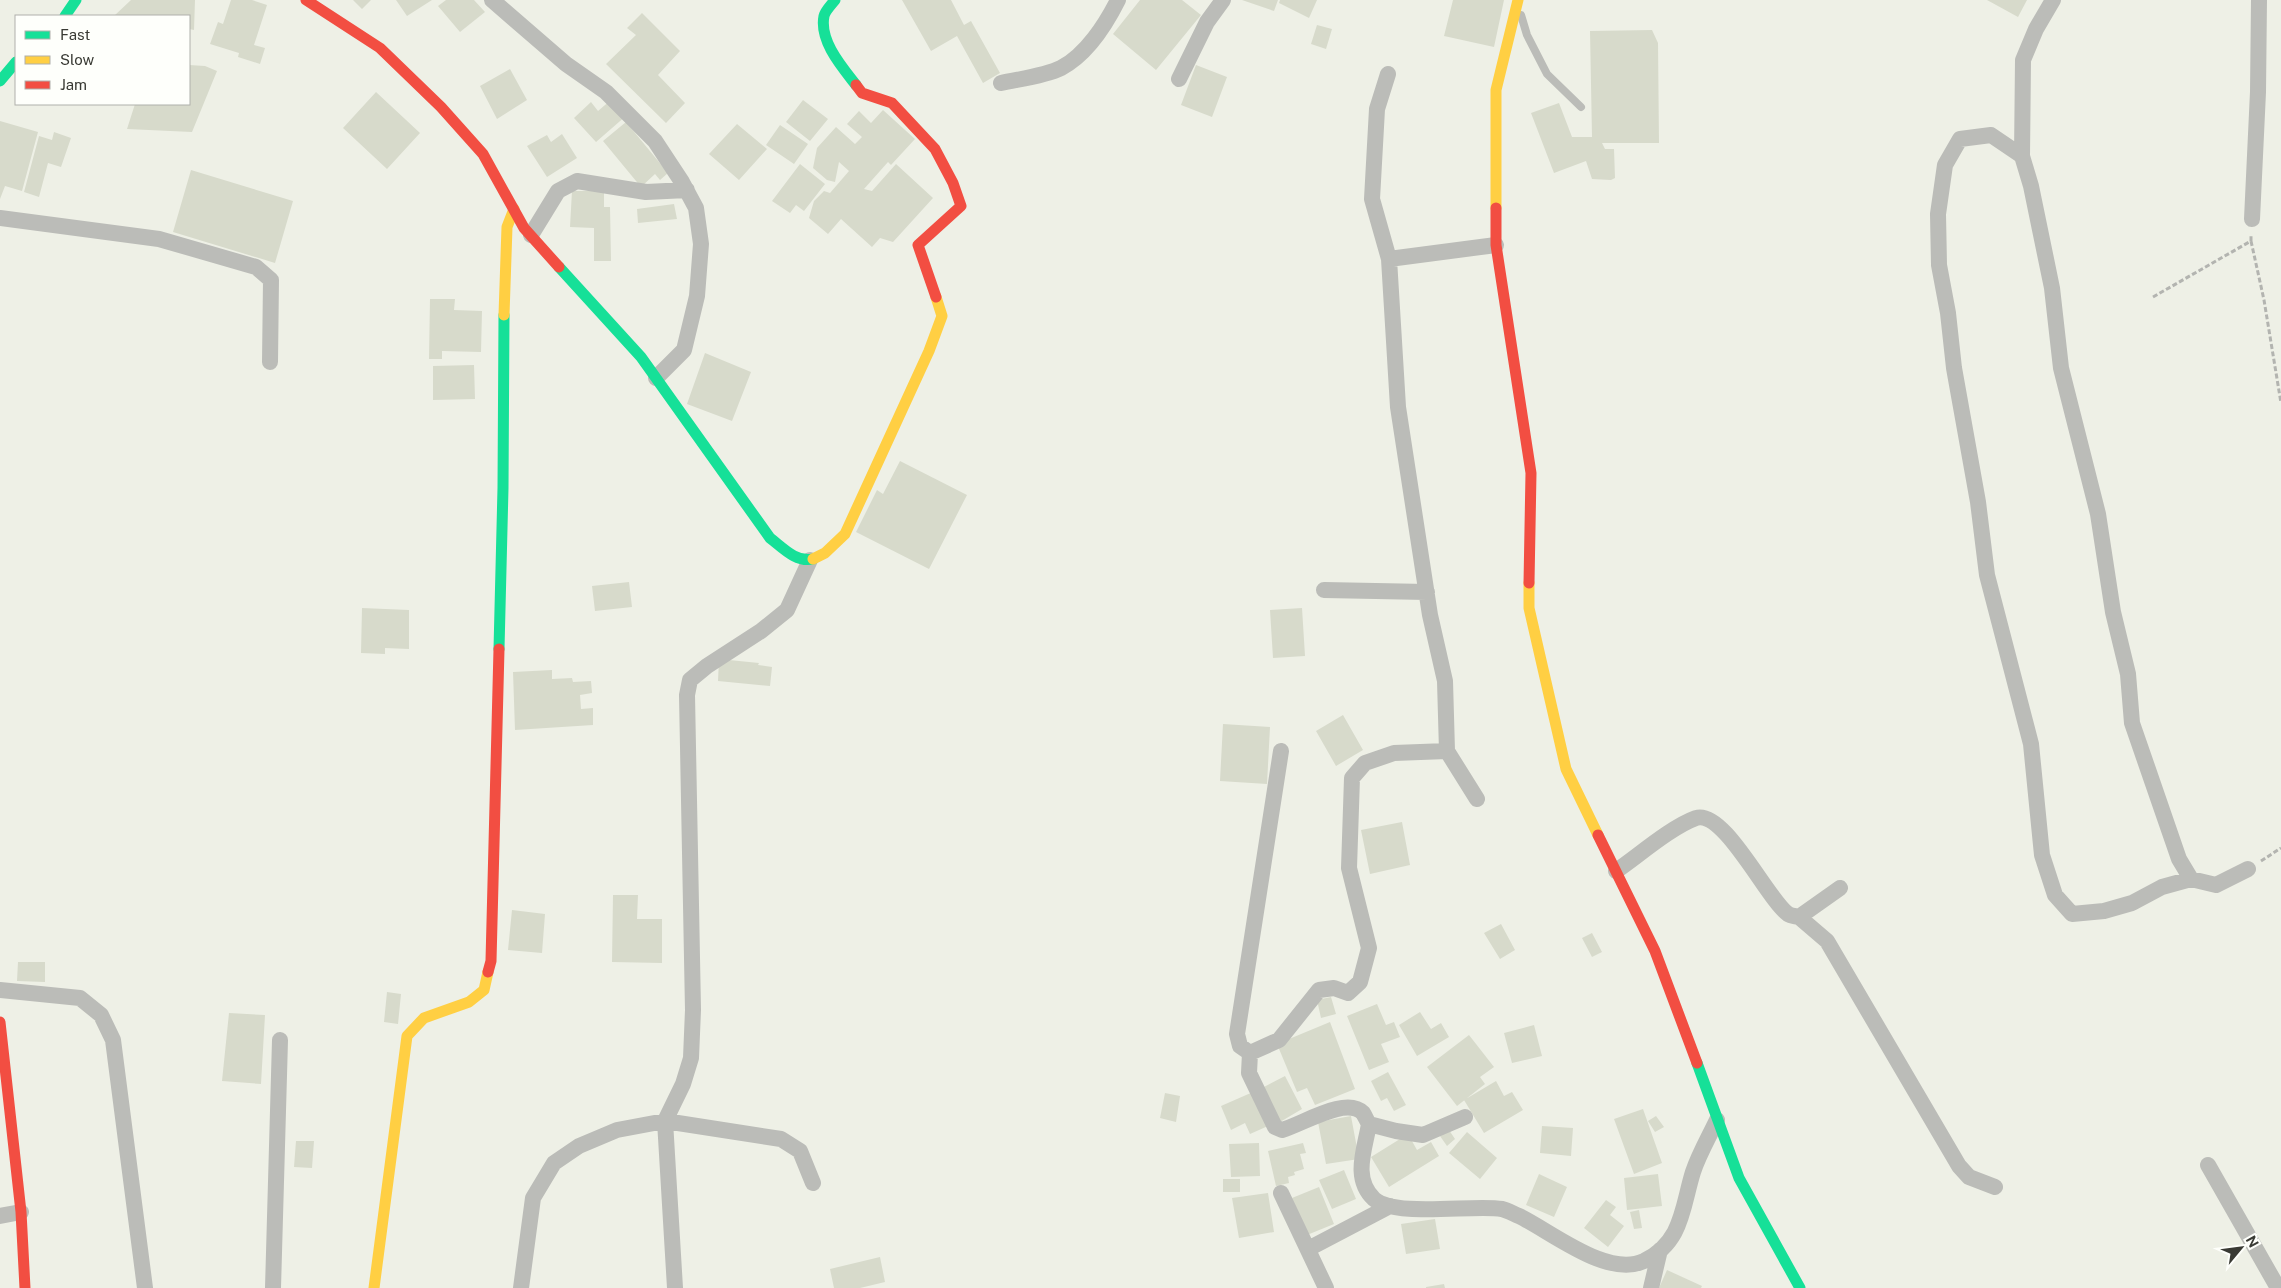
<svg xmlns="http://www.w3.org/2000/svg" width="2281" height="1288" font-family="'Public Sans',sans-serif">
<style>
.building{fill:#d7dacb}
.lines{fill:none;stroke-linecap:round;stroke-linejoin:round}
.path{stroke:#b3b4b0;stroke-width:3;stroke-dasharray:5 2.5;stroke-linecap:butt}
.lane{stroke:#bbbcb8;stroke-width:8}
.street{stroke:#bbbcb8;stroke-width:16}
.fast{stroke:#16e098;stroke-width:11}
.slow{stroke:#ffcf43;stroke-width:11}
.jam{stroke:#f24e42;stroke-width:11}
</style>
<rect width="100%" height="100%" fill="#eef0e6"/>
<!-- building -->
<path class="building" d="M131 0H195L194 30 189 29V16H114Z
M231 0H252L267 5 254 45 265 48 260 64 238 57 239 53 210 44 218 22 223 24Z
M353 0H371L362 9Z
M396 0H432L407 16Z
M446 0H474L485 12 460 32 438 6Z
M902 0H951L964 25 971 21 1000 73 983 83 957 36 931 51Z
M1140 0H1182L1201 15 1156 70 1113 34Z
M1242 0H1278L1274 11Z
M1280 0H1317L1309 18 1279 3Z
M1453 0H1504L1494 47 1444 36Z
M1987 0H2027L2018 17Z
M642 13 680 51 658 75 685 103 666 123 606 64 636 35 627 28Z
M1317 25 1332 29 1326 49 1311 44Z
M1652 30 1658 43 1659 143H1602L1605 149H1614L1615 178 1611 180 1592 179 1586 161 1554 173 1531 113 1559 103 1572 137H1592L1590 31Z
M189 65 205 66 217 71 192 132 127 129 135 104H189Z
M1196 65 1227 77 1212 117 1181 105Z
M510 69 527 100 497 119 480 86Z
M376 92 420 133 387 169 343 128Z
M612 99 627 115 596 142 574 118 591 102 598 111Z
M803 100 828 119 810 141 786 122Z
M883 110 915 139 891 165 888 162 864 189 872 191 896 164 933 198 893 242 880 238 872 247 841 219 828 234 809 218 814 201 824 191 830 193 849 171 839 162 835 182 827 180 813 168 817 148 836 127 855 144 862 137 847 124 859 111 871 123Z
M0 121 38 132 22 191 5 186 0 199Z
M626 122 668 173 660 180 655 174 641 187 603 141Z
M737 124 767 149 739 180 709 154Z
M780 125 808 144 794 164 766 145Z
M54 132 71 138 61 167 48 163 39 197 24 192 39 136 52 140Z
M562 134 577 158 547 177 527 146 547 135 551 142Z
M800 164 825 184 804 211 796 205 790 213 772 201Z
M191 170 293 201 275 263 173 232Z
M572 191H604V207H610L611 261H594V228L570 227Z
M674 204 677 219 638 223 637 209Z
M430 299H455L454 310 482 311 481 352 442 351V359H429Z
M705 353 751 372 732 421 687 404Z
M474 365 475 399 433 400V366Z
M900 461 967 495 929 569 856 532 877 490 883 494Z
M629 582 632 607 595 611 592 586Z
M362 608 409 610V649L385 648V654L361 653Z
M1302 608 1305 656 1273 658 1270 610Z
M719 659 759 663 758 665 772 667 770 686 718 681Z
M552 670V679L572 678 573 682 591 681 592 693 580 695 581 709 593 708V725L515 730 513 672Z
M1343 715 1363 750 1336 766 1316 731Z
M1223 724 1270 727 1267 784 1220 781Z
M1402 822 1410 865 1370 874 1361 830Z
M613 895H638L637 919H662V963L612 962Z
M512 910 545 914 542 953 508 950Z
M1501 924 1515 950 1500 959 1484 933Z
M1592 933 1602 952 1592 957 1582 938Z
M18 962H45V982L17 981Z
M387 992 401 994 398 1024 384 1022Z
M1331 997 1336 1014 1321 1018 1317 1000Z
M1377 1004 1386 1025 1394 1022 1400 1037 1381 1044 1389 1062 1369 1070 1347 1016Z
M1420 1012 1431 1029 1441 1023 1449 1037 1417 1056 1399 1025Z
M229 1013 265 1015 261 1084 222 1081Z
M1330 1022 1355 1089 1315 1105 1307 1088 1297 1092 1277 1044Z
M1534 1025 1542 1056 1512 1063 1504 1033Z
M1469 1035 1494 1067 1480 1077 1485 1084 1457 1106 1427 1067Z
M1388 1072 1406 1105 1394 1111 1387 1098 1381 1101 1371 1081Z
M1285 1076 1302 1109 1280 1122 1262 1088Z
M1496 1081 1504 1096 1512 1092 1523 1110 1484 1133 1464 1100Z
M1253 1092 1268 1126 1250 1134 1245 1123 1231 1130 1221 1106Z
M1165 1093 1180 1096 1176 1122 1160 1118Z
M1643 1109 1662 1163 1634 1174 1614 1119Z
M1351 1116 1359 1159 1326 1164 1318 1122Z
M1656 1116 1664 1127 1655 1132 1648 1121Z
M1542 1126 1573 1128 1571 1156 1540 1153Z
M1449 1130 1455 1139 1447 1146 1440 1136Z
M1467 1132 1497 1158 1480 1179 1449 1153Z
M1408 1134 1417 1150 1431 1142 1439 1156 1389 1187 1371 1157Z
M296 1141H314L312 1168 294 1167Z
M1259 1143 1260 1176 1231 1177 1229 1144Z
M1303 1143 1306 1153 1300 1154 1304 1169 1294 1172 1295 1175 1288 1177 1289 1183 1276 1186 1268 1151Z
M1344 1170 1356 1199 1332 1209 1319 1180Z
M1539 1174 1567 1187 1554 1217 1526 1205Z
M1658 1174 1662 1206 1627 1210 1624 1178Z
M1223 1179H1240V1192H1223Z
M1319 1187 1334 1224 1307 1235 1292 1198Z
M1268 1193 1274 1232 1239 1238 1232 1198Z
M1606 1200 1616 1207 1610 1215 1624 1226 1608 1247 1584 1228Z
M1639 1210 1642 1228 1634 1229 1630 1212Z
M1435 1219 1440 1249 1406 1254 1401 1224Z
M880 1257 885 1282 860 1288H834L830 1269Z
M1667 1270 1702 1286 1701 1288H1659Z
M1444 1284 1445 1288H1426V1287Z"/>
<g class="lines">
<!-- path -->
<path class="path" d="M2251 241 2264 300 2281 403
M2153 297 2251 241V234
M2261 861 2281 848"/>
<!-- lane -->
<path class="lane" d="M1521 15 1527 35 1547 74 1581 107"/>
<!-- street -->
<path class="street" d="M492 0 566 64 606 92 655 141 682 182 696 208 701 244 697 296 684 350 656 378
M2053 0 2036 29 2023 60 2022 156 2031 186 2052 288 2061 368 2098 514 2113 612 2128 674 2132 723 2179 859 2191 879 2216 885 2248 869
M1388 74 1377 109 1372 199 1389 259 1398 407 1430 615 1445 681 1447 751 1477 799
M1179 79 1207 22 1223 0
M1001 83C1019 79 1045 76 1061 68 1086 55 1106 24 1118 0
M2022 156 1991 135 1960 139 1945 165 1938 214 1939 265 1948 313 1954 368 1978 502 1987 575 2031 744 2042 855 2055 895 2072 914 2104 911 2132 903 2162 887 2191 879
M0 218 159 239 256 267 271 280 270 362
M2252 219 2258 92 2259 0
M531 235 558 191 577 181 646 192 687 190
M1389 259 1496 245
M1324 590 1427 592
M1281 751 1237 1034 1240 1046 1250 1053 1279 1040 1319 990 1334 988 1348 993 1360 982 1369 948 1349 868 1352 778 1365 763 1394 753 1447 751
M1616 871C1638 856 1671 827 1696 818 1724 809 1767 899 1788 914 1791 916 1795 916 1799 917L1840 888
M1799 917 1827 941 1959 1166 1969 1177 1995 1187
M0 990 80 998 101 1015 113 1040 145 1288
M1250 1053 1249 1073 1275 1127 1282 1130C1303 1124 1346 1096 1363 1113 1365 1116 1367 1121 1369 1124 1365 1149 1352 1178 1374 1199 1396 1218 1474 1204 1502 1209 1507 1210 1514 1214 1519 1216 1552 1232 1607 1278 1644 1261 1683 1242 1682 1207 1693 1172 1699 1154 1709 1137 1717 1120
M1369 1124 1396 1131 1423 1135 1465 1117
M2208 1165 2278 1288
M1281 1193 1326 1288
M0 1216 21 1212
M1308 1249 1390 1206
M273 1288 280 1040
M521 1288 533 1198 554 1163 579 1146 617 1130 665 1121 781 1139 800 1151 813 1183
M675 1288 665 1121 683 1084 691 1058 693 1010 687 695 690 680 707 666 761 631 787 610 810 560
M1651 1288 1660 1250"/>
<!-- fast -->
<path class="fast" d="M835 0C832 4 825 11 824 16 819 41 842 67 856 85
M65 16 76 0
M0 81 16 62
M559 267 641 357 770 538C782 547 796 563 813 559
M499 649 503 488 504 315
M1697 1063 1739 1178 1800 1288"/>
<!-- slow -->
<path class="slow" d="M1496 208V90L1518 0
M504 315 507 227 514 209
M813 559 825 553 845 534 929 351 942 316 936 297
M1529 583V608L1566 769 1598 835
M374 1288 407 1036 424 1018 469 1002 484 990 488 972"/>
<!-- jam -->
<path class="jam" d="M306 0 380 48 441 107 483 154 524 228 559 267
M856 85 862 93 892 103 935 149 953 183 961 206 918 245 936 297
M1496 208V245L1531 473 1529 583
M1598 835 1655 951 1697 1063
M488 972 491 961 499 649
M0 1022 21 1212 25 1288"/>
</g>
<!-- legend -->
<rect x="15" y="15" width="175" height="90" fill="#fefffb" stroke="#afb0ab"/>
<rect x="25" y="31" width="25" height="8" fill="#16e098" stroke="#afb0ab"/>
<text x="60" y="40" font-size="15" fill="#393a34">Fast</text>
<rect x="25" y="56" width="25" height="8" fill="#ffcf43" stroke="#afb0ab"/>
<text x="60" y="65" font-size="15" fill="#393a34">Slow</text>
<rect x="25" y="81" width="25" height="8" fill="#f24e42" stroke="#afb0ab"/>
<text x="60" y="90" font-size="15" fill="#393a34">Jam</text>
<!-- north arrow -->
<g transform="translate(2241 1248) rotate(61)" stroke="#fefffb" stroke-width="4" paint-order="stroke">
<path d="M0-4L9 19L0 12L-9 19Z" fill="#393a34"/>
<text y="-8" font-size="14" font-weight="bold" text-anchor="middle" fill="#393a34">N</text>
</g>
</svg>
